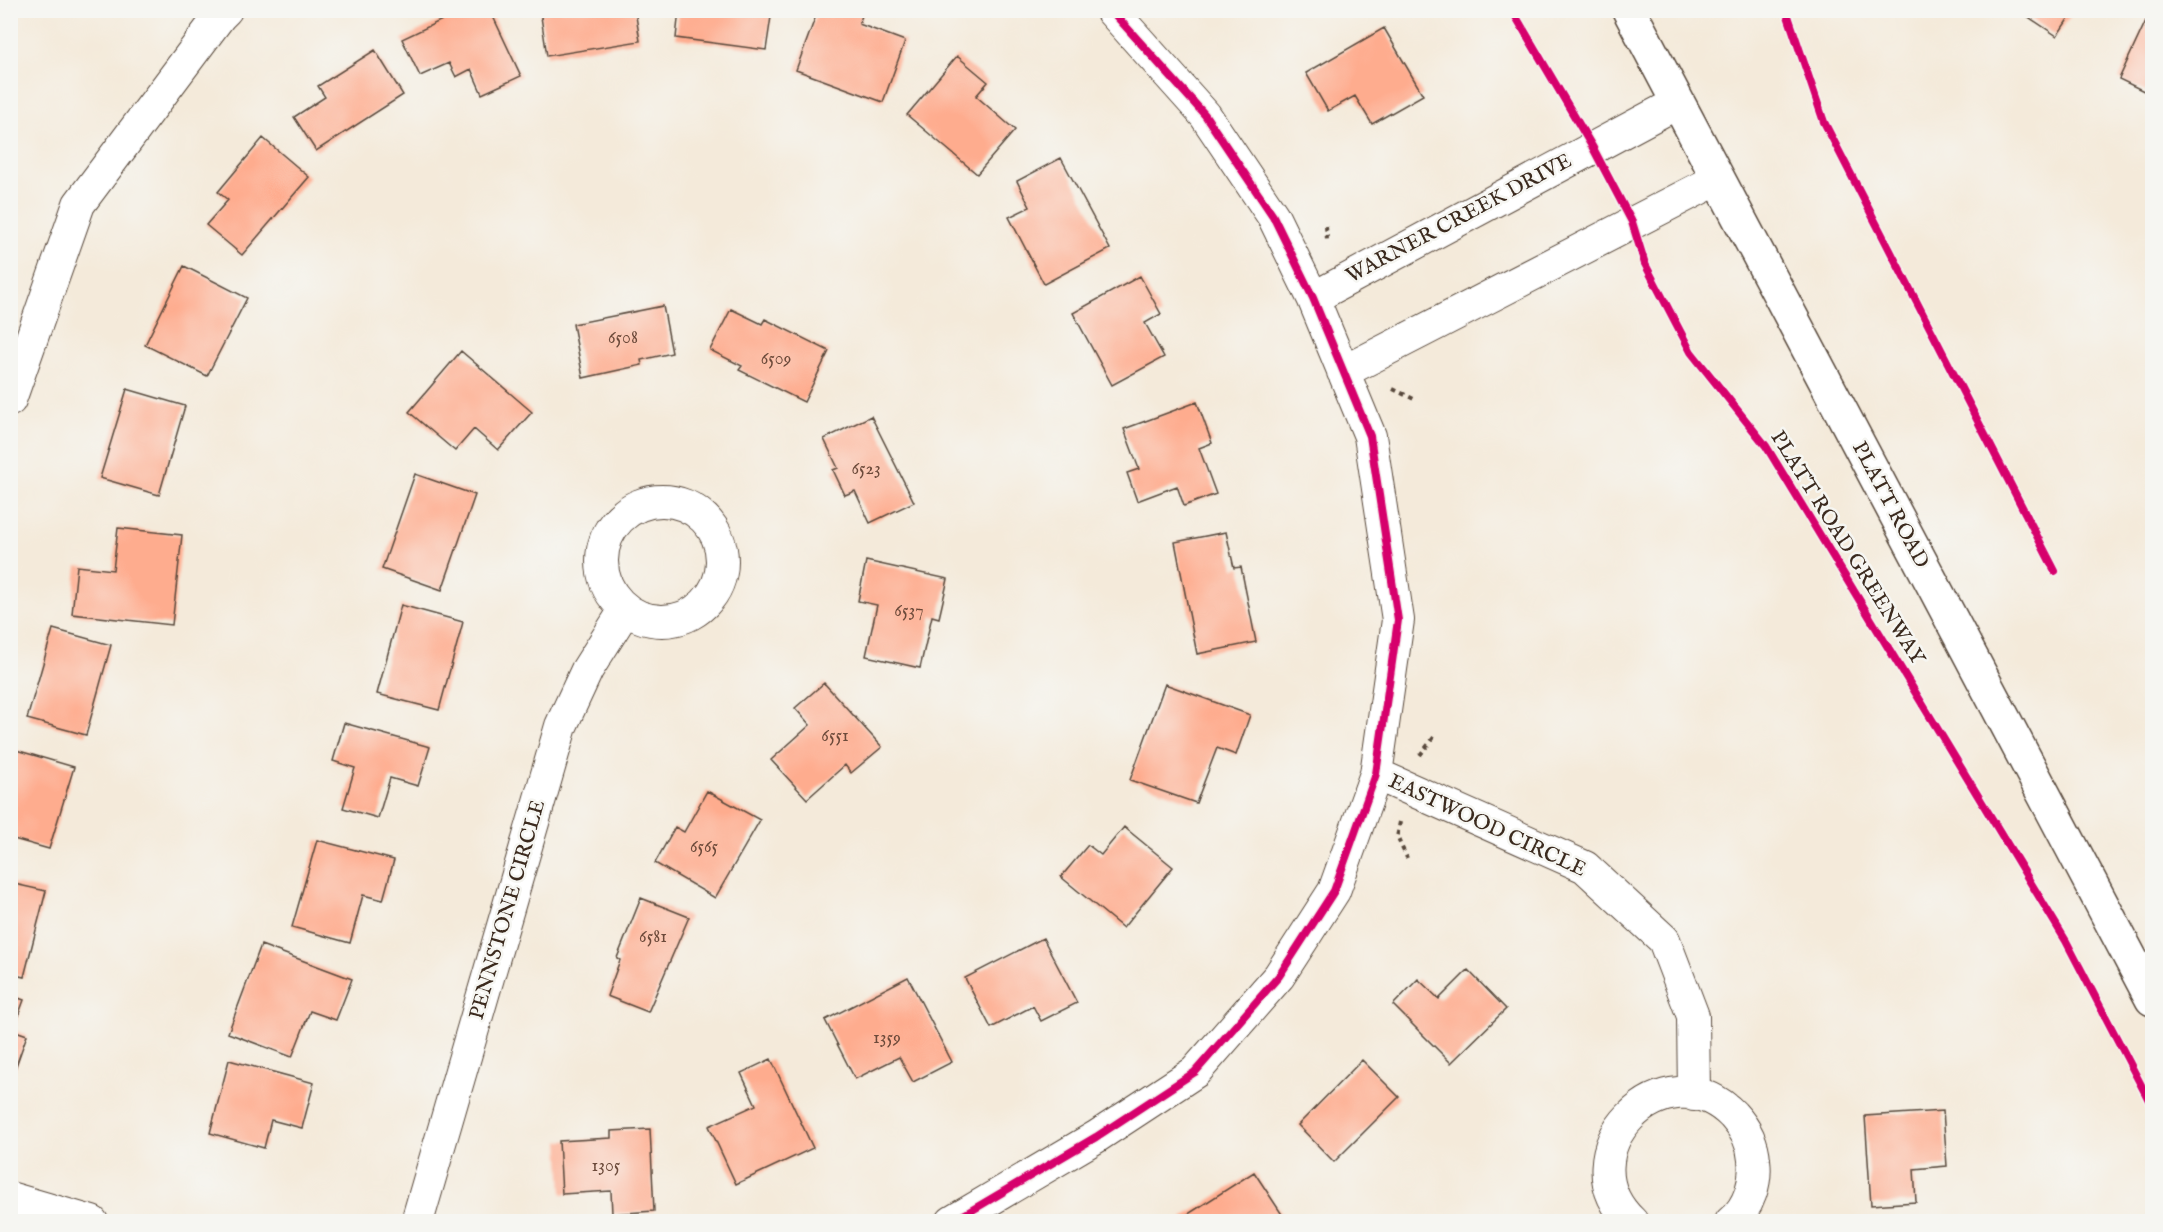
<svg xmlns="http://www.w3.org/2000/svg" width="2163" height="1232" font-family="'IM FELL English',serif">
<style>
.building{fill:#feac8e}
.lines{fill:none;stroke-linecap:round;stroke-linejoin:round}
.street-casing{stroke:#57473a;stroke-width:34}
.secondary-casing{stroke:#57473a;stroke-width:36}
.path{stroke:#57473a;stroke-width:4;stroke-dasharray:4.5 4.5;stroke-linecap:butt}
.street{stroke:#fff;stroke-width:32}
.secondary{stroke:#fff;stroke-width:33}
.cycleway-casing{stroke:#f6f6f2;stroke-width:11}
.cycleway{stroke:#d6006c;stroke-width:8}
.labels{text-anchor:middle;dominant-baseline:central;stroke-width:5;stroke-linejoin:round;paint-order:stroke}
.number-label{font-size:18px;fill:#6c4a3a}
.street-label{font-size:21px;fill:#3b2a1e;stroke:#f6f6f2}
</style>
<rect width="100%" height="100%" fill="#f6f6f2"/>
<filter id="ink" filterUnits="userSpaceOnUse"><feTurbulence type="fractalNoise" baseFrequency=".0167" numOctaves="2"/><feDisplacementMap in="SourceGraphic" scale="12" xChannelSelector="R" yChannelSelector="G"/><feConvolveMatrix kernelMatrix="1 2 1 2 8 2 1 2 1" color-interpolation-filters="sRGB"/></filter>
<filter id="wash" filterUnits="userSpaceOnUse"><feTurbulence type="fractalNoise" baseFrequency=".008" numOctaves="4" result="noise"/><feDisplacementMap in="SourceGraphic" scale="24" xChannelSelector="R" yChannelSelector="G"/><feGaussianBlur stdDeviation="1.35" result="paint"/><feColorMatrix in="noise" values="0 0 0 0 0 0 0 0 0 0 0 0 0 0 0 0 0 1.4 0 .05"/><feComposite in="paint" operator="in"/></filter>
<g filter="url(#wash)">
<rect width="100%" height="100%" fill="#f4eada"/>
<g id="blocks">
<!-- building -->
<path class="building" d="M463 10H490L521 76 482 94 471 69 456 77 449 63 420 76 402 39Z
M540 10H635L640 41 547 56Z
M679 10H772L766 50 676 38Z
M818 10H864L859 24 905 41 883 102 796 70Z
M2018 10H2074L2057 36Z
M2151 10H2152V95L2119 79Z
M1384 28 1423 95 1372 124 1355 96 1328 111 1306 73Z
M375 50 403 95 316 151 294 117 325 97 318 86Z
M957 56 988 82 976 96 1015 130 977 174 907 115Z
M263 138 309 177 242 255 206 225 228 200 218 192Z
M1061 158 1110 249 1044 284 1009 217 1030 207 1017 181Z
M184 266 247 298 207 376 145 345Z
M1140 276 1161 314 1145 323 1164 357 1112 385 1073 313Z
M663 306 672 353 641 360 642 365 583 378 573 324Z
M731 309 762 324 765 319 829 351 804 402 739 370 742 366 710 350Z
M461 351 532 412 498 450 474 429 455 451 409 412Z
M127 389 185 406 159 495 100 478Z
M1197 402 1212 443 1199 448 1216 494 1184 506 1177 486 1137 501 1127 473 1139 469 1124 429Z
M871 416 914 502 870 523 855 491 845 495 833 470 838 468 824 439Z
M415 474 475 495 442 590 382 569Z
M118 528 182 535 172 625 72 614 77 566 113 570Z
M1226 532 1234 568 1241 567 1256 642 1197 654 1175 542Z
M866 561 948 579 939 618 932 616 920 668 866 656 877 605 858 601Z
M401 605 463 622 439 710 377 694Z
M53 629 111 645 86 735 27 719Z
M824 683 882 747 851 773 845 765 807 799 771 760 810 725 795 708Z
M1165 684 1250 715 1236 755 1217 748 1196 803 1130 780Z
M344 723 430 747 418 786 390 778 378 818 343 808 355 768 333 761Z
M16 750 74 767 49 849 10 838V767Z
M707 791 760 820 715 898 655 863 675 827 684 832Z
M1124 827 1173 867 1123 928 1061 877 1088 845 1101 855Z
M317 840 394 860 383 900 363 895 350 943 292 927Z
M10 883 46 891 24 977 10 974Z
M641 898 689 917 648 1012 607 996 620 960 617 958Z
M1043 938 1077 1003 1041 1021 1033 1006 991 1028 965 978Z
M261 945 352 979 336 1020 310 1011 292 1057 228 1033Z
M1468 970 1506 1009 1451 1063 1393 1005 1418 979 1439 999Z
M908 977 952 1062 913 1082 899 1057 855 1079 825 1020Z
M10 995 24 1000 13 1030 27 1035 11 1080Z
M771 1059 813 1148 736 1184 709 1126 756 1105 741 1073Z
M229 1060 314 1083 302 1128 271 1120 264 1148 210 1133Z
M1362 1060 1399 1097 1334 1162 1298 1125Z
M1943 1111 1947 1166 1914 1169 1916 1202 1871 1205 1865 1116Z
M650 1129 654 1211 612 1214 611 1191 562 1194 559 1141 611 1138V1131Z
M1254 1172 1287 1222H1184L1182 1218Z"/>
</g>
</g>
<g filter="url(#ink)">
<use href="#blocks" fill-opacity="0" stroke="#57473a" stroke-width="1.5"/>
<g class="lines">
<!-- street casing -->
<g class="street-casing">
<path id="street" d="M1313 298 1677 103
M1343 372 1718 179
M10 400 79 204 220 16 226 10
M602 561a60 60 0 1 1 120 0a60 60 0 1 1-120 0Z
M1376 774 1585 867 1664 940 1693 1016 1694 1095
M10 1198 92 1222
M417 1222 561 726 587 670 625 610
M952 1222 1096 1137 1195 1072 1279 976 1334 891 1376 774 1398 620 1370 436 1313 298 1273 216 1205 115 1111 10
M1632 1222C1559 1153 1666 1046 1733 1115 1745 1128 1753 1142 1754 1160 1757 1181 1749 1208 1731 1222"/>
</g>
<!-- secondary casing -->
<g class="secondary-casing">
<path id="secondary" d="M1629 10 2152 999"/>
</g>
<!-- path -->
<path class="path" d="M1326 226 1327 240
M1393 389 1416 400
M1420 755 1435 736
M1400 822 1397 837 1407 858"/>
<!-- street -->
<use href="#street" class="street"/>
<!-- secondary -->
<use href="#secondary" class="secondary"/>
<!-- cycleway casing -->
<g class="cycleway-casing">
<path id="cycleway" d="M1512 10 1593 148 1632 222 1645 264 1691 352 1766 446 2066 941 2152 1106
M1786 10 1824 122 2055 571
M952 1222 1096 1137 1195 1072 1279 976 1334 891 1376 774 1398 620 1370 436 1313 298 1273 216 1205 115 1111 10"/>
</g>
<!-- cycleway -->
<use href="#cycleway" class="cycleway"/>
</g>
</g>
<g class="labels">
<!-- number labels -->
<g class="number-label">
<text x="623" y="338">6508</text>
<text x="776" y="359">6509</text>
<text x="866" y="469">6523</text>
<text x="909" y="611">6537</text>
<text x="835" y="736">6551</text>
<text x="704" y="847">6565</text>
<text x="653" y="937">6581</text>
<text x="887" y="1038">1359</text>
<text x="606" y="1166">1305</text>
</g>
<!-- street labels -->
<g class="street-label">
<text transform="translate(1459 219) rotate(-28)">WARNER CREEK DRIVE</text>
<text transform="translate(1890 505) rotate(62)">PLATT ROAD</text>
<text transform="translate(1847 548) rotate(58)">PLATT ROAD GREENWAY</text>
<text transform="translate(1487 826) rotate(25)">EASTWOOD CIRCLE</text>
<text transform="translate(508 910) rotate(-74)">PENNSTONE CIRCLE</text>
</g>
</g>
<!-- margin -->
<rect width="2163" height="1232" fill="none" stroke="#f6f6f2" stroke-width="36"/>
</svg>
